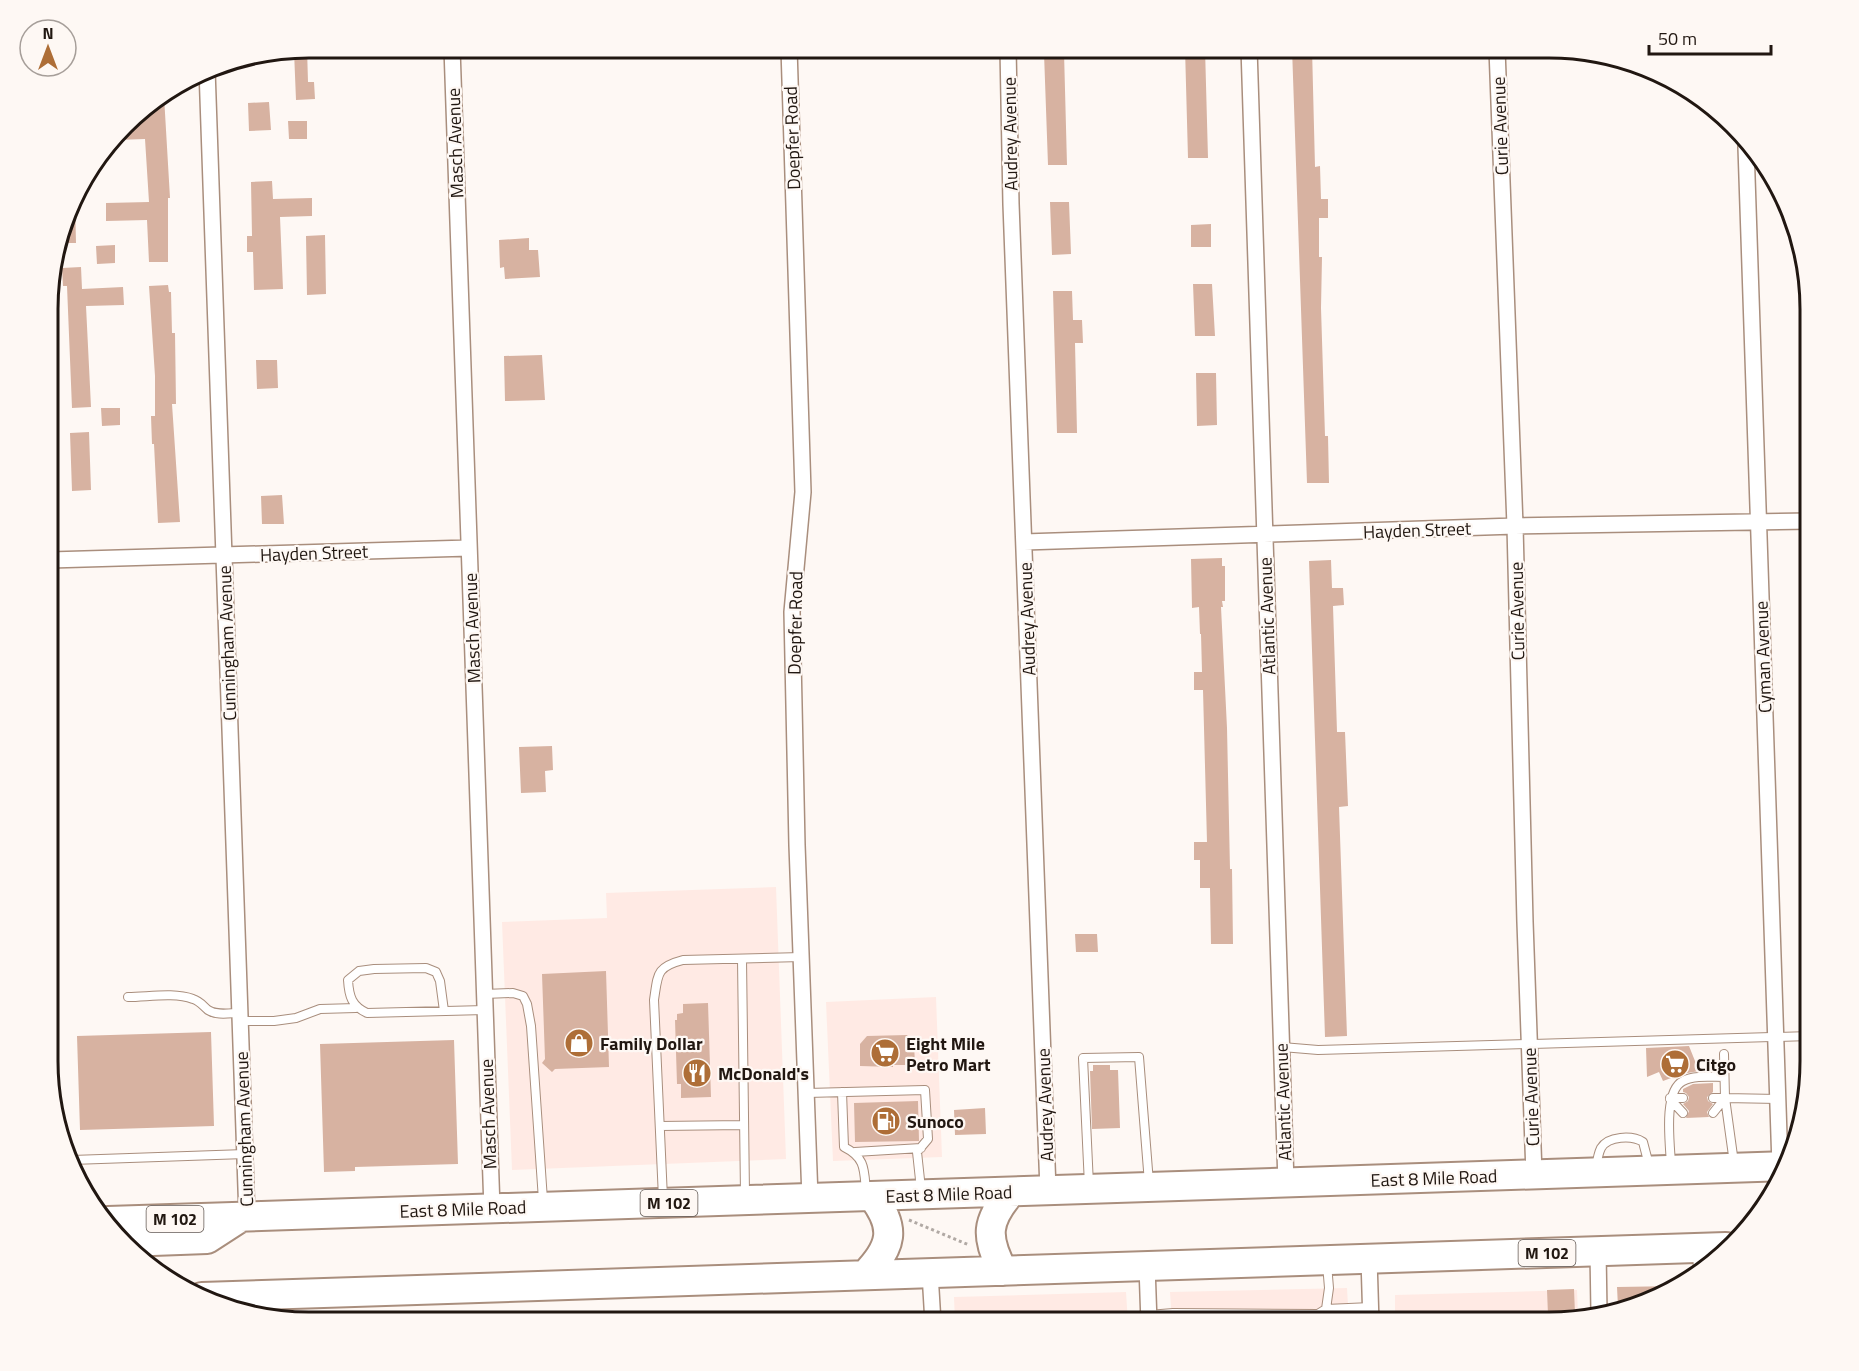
<svg xmlns="http://www.w3.org/2000/svg" width="1859" height="1371" font-family="'Titillium Web',sans-serif">
<style>
.commercial{fill:#ffeae4}
.park{fill:url(#park-dots)}
.building{fill:#d7b2a1}
.lines{fill:none;stroke-linecap:round;stroke-linejoin:round}
.lane-casing{stroke:#a98e7d;stroke-width:10}
.street-casing{stroke:#a98e7d;stroke-width:18}
.highway-casing{stroke:#a98e7d;stroke-width:32}
.path{stroke:#b1a9a4;stroke-width:3;stroke-dasharray:3 3;stroke-linecap:butt}
.lane{stroke:#fff;stroke-width:8}
.street{stroke:#fff;stroke-width:15}
.highway{stroke:#fff;stroke-width:28}
.labels{text-anchor:middle;dominant-baseline:central;stroke-width:4.5;stroke-linejoin:round;paint-order:stroke}
.shield{fill:#fef8f4;stroke:#635a55;stroke-width:1.5}
.shield-label{font-size:16px;font-weight:bold;fill:#211711}
.street-label{font-size:18px;fill:#211711;stroke:#fef8f4}
.poi-label{font-size:18px;font-weight:bold;fill:#211711;stroke:#fef8f4;text-anchor:start}
.rim{fill:none;stroke:#211711;stroke-width:3}
</style>
<defs>
<pattern id="park-dots" width="8" height="8" patternUnits="userSpaceOnUse" patternTransform="scale(1.5)"><rect width="8" height="8" fill="#c4e4cd"/><path d="M2 2h.1M6 6h.1" fill="none" stroke="#a8c3af" stroke-width="1.8" stroke-linecap="round"/></pattern>
</defs>
<rect width="100%" height="100%" fill="#fef8f4"/>
<!-- commercial -->
<path class="commercial" d="M776 887 786 1159 512 1170 502 922 607 918 606 893Z
M936 997 942 1157 833 1161 826 1002Z
M1347 1288 1349 1323H1172L1170 1292Z
M1577 1290 1578 1316 1550 1323H1395V1295Z
M1126 1292 1128 1323H955L954 1297Z"/>
<!-- park -->
<path class="park" d="M915 1312V1323H619Z"/>
<!-- building -->
<path class="building" d="M307 48 308 82H314L315 99 296 100 294 51Z
M1185 48H1205L1208 158H1188Z
M1292 48H1312L1315 167 1320 166 1321 199H1328V218H1319V257H1322L1321 308 1325 436H1328L1329 483H1307Z
M1064 52 1067 165H1048L1044 53Z
M164 96 170 198H168V262H149L147 220 106 221V203L149 202 145 139 116 140 137 113Z
M269 102 271 130 249 131 248 103Z
M288 121H307V139H289Z
M272 181 273 199 312 198V216L280 217 283 289 254 290 253 252H247V236H252L251 182Z
M73 202H75L76 243H60Z
M1050 202H1069L1071 254 1052 255Z
M1211 224V247H1191V225Z
M325 235 326 294 307 295 306 236Z
M529 238V250H538L540 277 505 279 504 267 500 268 499 240Z
M115 245V263L97 264 96 246Z
M81 267 82 289 123 287 124 305 86 306 91 407 72 408 67 286H63L62 268Z
M1193 284H1212L1215 336H1195Z
M168 285 169 292H171L172 333H175L176 404H172L180 522 158 523 154 444H152L151 416H155V376L149 286Z
M1053 291H1072L1073 320H1082L1083 343H1075L1077 433H1057Z
M542 355 545 400 505 401 504 356Z
M256 360H277L278 388 257 389Z
M1196 373H1216L1217 425 1197 426Z
M101 408H120V425L102 426Z
M89 432 91 490 72 491 70 433Z
M282 495 284 524H262L261 496Z
M1222 558V566H1225V601H1222L1223 607H1221L1227 728 1230 869H1232L1233 944H1211L1210 888H1200V860H1194V842H1207L1203 690H1194V672H1202L1201 634H1200L1199 607 1192 608 1191 559Z
M1331 560 1332 588H1343L1344 605 1333 606 1337 732H1345L1348 806 1339 807 1347 1036 1325 1037 1309 561Z
M552 746 553 770 545 771 546 792 521 793 519 747Z
M1075 934H1097L1098 952H1076Z
M606 971 609 1067 555 1069 552 1072 542 1063 545 1059 542 974Z
M708 1003 711 1097 681 1098V1084H677L675 1020H677V1014L683 1013V1004Z
M211 1032 214 1126 80 1130 77 1036Z
M907 1035 914 1043 915 1065H893V1067L860 1066V1044L867 1036Z
M454 1040 458 1164 355 1167V1171L324 1172 320 1044Z
M1689 1046 1699 1071 1682 1074 1663 1081 1659 1072 1647 1077 1646 1048Z
M1093 1065H1110V1070H1118L1120 1128 1092 1129 1090 1071H1093Z
M1713 1083V1092L1707 1097 1708 1101 1713 1104 1707 1112 1709 1117 1686 1118 1689 1111 1683 1104 1688 1101 1689 1097 1686 1093 1683 1092V1089L1693 1084Z
M918 1101 919 1141 855 1142 854 1103Z
M985 1108 986 1134 955 1135 954 1110Z
M1678 1286 1666 1296 1618 1307 1617 1287Z
M1574 1289 1575 1314 1548 1315 1547 1290Z"/>
<g class="lines">
<!-- lane casing -->
<g class="lane-casing">
<path id="lane" d="M742 959 745 1194
M484 994 513 993 523 996 527 1004 531 1026 543 1200
M128 997C148 997 174 992 193 999 200 1001 203 1006 208 1010 217 1016 230 1013 240 1013
M444 1011 440 981 436 972 426 968 374 969 359 971 348 980C349 997 352 1006 367 1013L485 1010
M240 1021H274L296 1018 320 1009 356 1008
M1282 1047 1318 1050 1810 1036
M1724 1054 1725 1098 1734 1163
M842 1092 844 1147C866 1158 864 1170 866 1192
M807 1093 925 1090 928 1139 917 1152 921 1189
M1670 1098H1683
M1713 1098H1725
M1670 1099 1683 1113
M1713 1113 1725 1098 1778 1099
M660 1126 744 1125
M855 1152 921 1148
M72 1160 245 1154
M1671 1164C1670 1144 1663 1091 1683 1081 1694 1075 1711 1077 1724 1077
M1596 1168C1597 1161 1598 1154 1601 1148 1608 1136 1632 1135 1643 1142L1649 1165
M1089 1185 1083 1058 1139 1057 1149 1183
M663 1198 654 1000C658 974 656 967 683 960L802 957
M1697 1252 1698 1270
M1326 1309 1371 1307
M1149 1315 1173 1313 1318 1314 1326 1309 1329 1288 1327 1264"/>
</g>
<!-- street casing -->
<g class="street-casing">
<path id="street" d="M452 48 492 1209
M789 48 803 492 792 612 797 845 810 1198
M1008 48 1011 204 1048 1190
M1249 48 1286 1183
M1497 49 1515 526 1525 922 1534 1174
M207 69 247 1217
M1746 147 1780 1166
M1024 542 1515 526 1810 521
M50 560 469 548
M1598 1251 1599 1312
M1369 1259 1371 1323
M1147 1266 1149 1323
M930 1273 933 1323"/>
</g>
<!-- highway casing -->
<g class="highway-casing">
<path id="highway" d="M108 1221 1789 1166
M126 1242 207 1239 241 1217
M1003 1271C985 1237 986 1221 1011 1192
M865 1275C892 1247 897 1228 872 1196
M202 1297 1726 1247"/>
</g>
<!-- path -->
<path class="path" d="M909 1220 969 1245"/>
<!-- lane -->
<use href="#lane" class="lane"/>
<!-- street -->
<use href="#street" class="street"/>
<!-- highway -->
<use href="#highway" class="highway"/>
</g>
<!-- icons -->
<defs>
<g id="shop-disc" transform="scale(1.5)"><circle r="9.5" fill="#ae6e37" stroke="#fef8f4"/><path d="M-5-2.5h2.3a2.7 3.5 0 0 1 5.4 0H5L5.5 6h-11ZM-1.5-2.5h3a1.5 2.3 0 0 0-3 0Z" fill="#fff"/></g>
<g id="supermarket-disc" transform="scale(1.5)"><circle r="9.5" fill="#ae6e37" stroke="#fef8f4"/><path d="M-6-5.5h2.5l.6 2H6L4.5 2H-2.5L-4.4-4H-6ZM-1.5 3.2a1.3 1.3 0 1 0 .1 0ZM3 3.2a1.3 1.3 0 1 0 .1 0Z" fill="#fff"/></g>
<g id="restaurant-disc" transform="scale(1.5)"><circle r="9.5" fill="#ae6e37" stroke="#fef8f4"/><path d="M-5-6h1v4h1v-4h1v4h1v-4h1v5L-1.5 .5V6h-2V.5L-5-1ZM5-6V6H3V1.5H1.5Q1.5-4 5-6Z" fill="#fff"/></g>
<g id="fuel-disc" transform="scale(1.5)"><circle r="9.5" fill="#ae6e37" stroke="#fef8f4"/><path d="M-5.5-6h7V0h2V4h1.3V-2.5L3-4.5l.8-.8L6-3V5H2.5V1h-1V6h-7ZM-4.2-4.7v3.2H.2V-4.7Z" fill="#fff"/></g>
</defs>
<g fill-rule="evenodd">
<use href="#shop-disc" x="579" y="1043"/>
<use href="#supermarket-disc" x="885" y="1053"/>
<use href="#supermarket-disc" x="1675" y="1064"/>
<use href="#restaurant-disc" x="697" y="1073"/>
<use href="#fuel-disc" x="886" y="1121"/>
</g>
<g class="labels">
<!-- shield labels -->
<g class="shield">
<rect x="640.5" y="1190" width="57" height="26" rx="4.5"/>
<rect x="146.5" y="1206" width="57" height="26" rx="4.5"/>
<rect x="1518.5" y="1240" width="57" height="26" rx="4.5"/>
</g>
<g class="shield-label">
<text x="669" y="1203">M 102</text>
<text x="175" y="1219">M 102</text>
<text x="1547" y="1253">M 102</text>
</g>
<!-- street labels -->
<g class="street-label">
<text transform="translate(1500 126) rotate(-92)">Curie Avenue</text>
<text transform="translate(1010 134) rotate(-91)">Audrey Avenue</text>
<text transform="translate(792 138) rotate(-92)">Doepfer Road</text>
<text transform="translate(455 143) rotate(-92)">Masch Avenue</text>
<text transform="translate(1417 530) rotate(-2)">Hayden Street</text>
<text transform="translate(314 553) rotate(-2)">Hayden Street</text>
<text transform="translate(1517 611) rotate(-91)">Curie Avenue</text>
<text transform="translate(1267 616) rotate(-92)">Atlantic Avenue</text>
<text transform="translate(1027 619) rotate(-92)">Audrey Avenue</text>
<text transform="translate(795 623) rotate(-89)">Doepfer Road</text>
<text transform="translate(472 628) rotate(-92)">Masch Avenue</text>
<text transform="translate(227 643) rotate(-92)">Cunningham Avenue</text>
<text transform="translate(1763 657) rotate(-92)">Cyman Avenue</text>
<text transform="translate(1531 1097) rotate(-92)">Curie Avenue</text>
<text transform="translate(1283 1102) rotate(-92)">Atlantic Avenue</text>
<text transform="translate(1045 1105) rotate(-92)">Audrey Avenue</text>
<text transform="translate(488 1114) rotate(-92)">Masch Avenue</text>
<text transform="translate(244 1129) rotate(-92)">Cunningham Avenue</text>
<text transform="translate(1434 1178) rotate(-2)">East 8 Mile Road</text>
<text transform="translate(949 1194) rotate(-2)">East 8 Mile Road</text>
<text transform="translate(463 1209) rotate(-2)">East 8 Mile Road</text>
</g>
<!-- poi labels -->
<g class="poi-label">
<text x="600" y="1043">Family Dollar</text>
<text x="906" y="1043">Eight Mile<tspan x="906" dy="21">Petro Mart</tspan></text>
<text x="1696" y="1064">Citgo</text>
<text x="718" y="1073">McDonald's</text>
<text x="907" y="1121">Sunoco</text>
</g>
</g>
<!-- crop -->
<path d="M0 0H1859V1371H0ZM309 58H1549A251 251 0 0 1 1800 309V1061A251 251 0 0 1 1549 1312H309A251 251 0 0 1 58 1061V309A251 251 0 0 1 309 58Z" fill="#fef8f4" fill-rule="evenodd"/>
<path class="rim" d="M309 58H1549A251 251 0 0 1 1800 309V1061A251 251 0 0 1 1549 1312H309A251 251 0 0 1 58 1061V309A251 251 0 0 1 309 58Z"/>
<!-- north arrow -->
<g transform="translate(48 48)"><circle r="28" fill="#fef8f4" stroke="#a69e99" stroke-width="1.5"/>
<path d="M0-4.5L10 22L0 15L-10 22Z" fill="#ae6e37"/>
<text y="-9" font-size="16" font-weight="bold" text-anchor="middle" fill="#211711">N</text>
</g>
<!-- scale -->
<path d="M1649 45v9h122v-9" fill="none" stroke="#211711" stroke-width="3"/>
<text x="1658" y="45" font-size="18" fill="#211711" stroke="#fef8f4" stroke-width="4.5" paint-order="stroke">50 m</text>
</svg>
